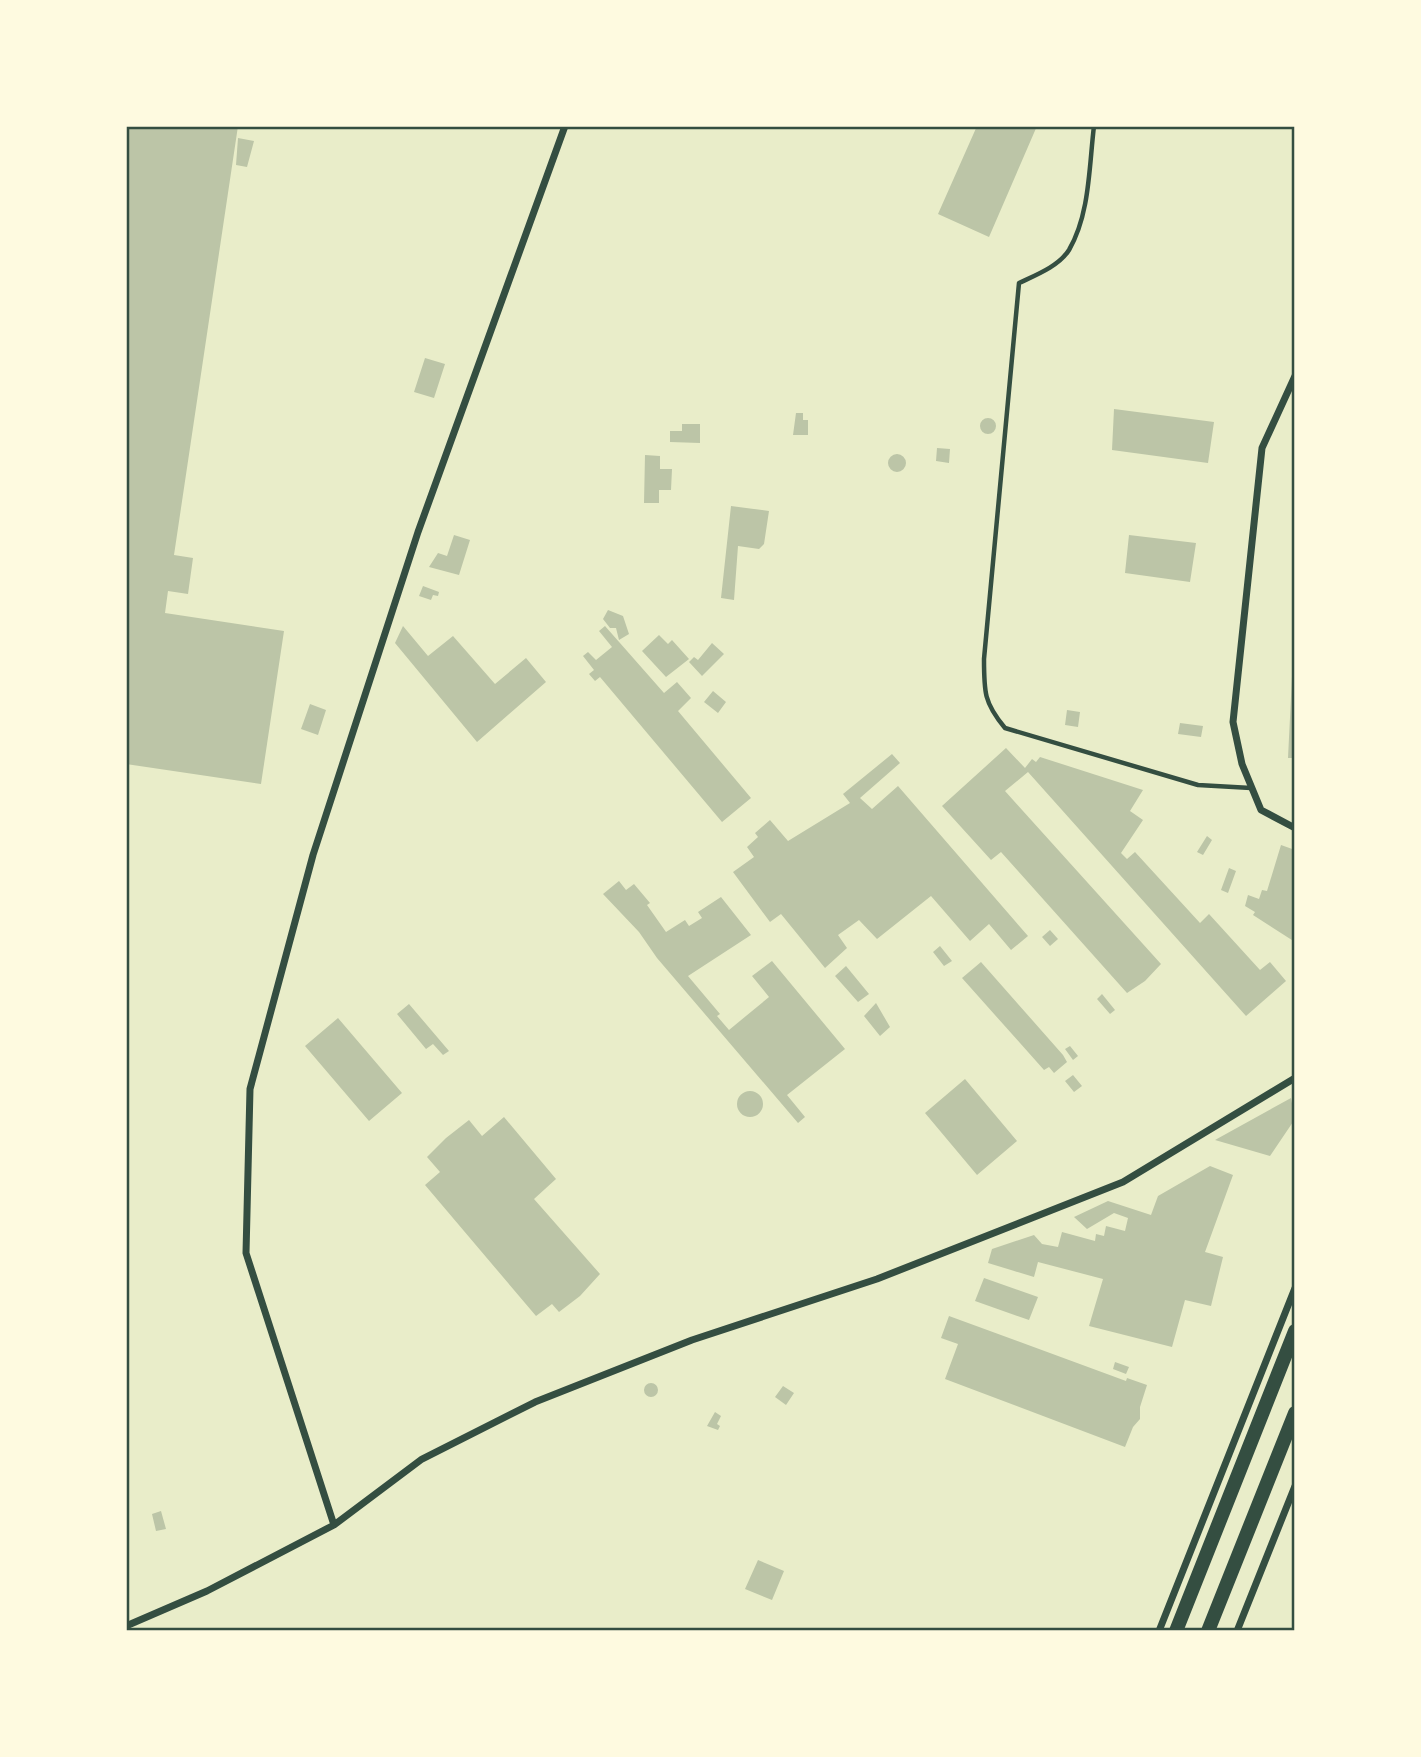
<svg xmlns="http://www.w3.org/2000/svg" width="1421" height="1757" font-family="'IBM Plex Sans',sans-serif">
<style>
.building{fill:#bcc5a7}
.lines{fill:none;stroke-linecap:round;stroke-linejoin:round}
.service{stroke:#344e41;stroke-width:4.5}
.minor{stroke:#344e41;stroke-width:7}
.trunk{stroke:#344e41;stroke-width:14}
.neatline{fill:none;stroke:#344e41;stroke-width:2.5}
</style>
<rect width="100%" height="100%" fill="#e9edc9"/>
<!-- building -->
<path class="building" d="M126 126H238L174 555 193 558 188 594 168 591 165 613 284 631 261 784 126 764Z
M977 126H1037L989 237 938 214Z
M238 138 254 141 247 167 236 165Z
M425 358 445 364 434 398 414 392Z
M1114 409 1214 422 1208 463 1112 450Z
M796 413H803V420H808V435H793Z
M980 426a8 8 0 1 1 16 0a8 8 0 1 1-16 0Z
M682 424H700V443L670 442V431H682Z
M937 448 950 449 949 463 936 461Z
M888 463a9 9 0 1 1 18 0a9 9 0 1 1-18 0Z
M645 455 660 456V469H672L671 490H659V503H644Z
M731 506 769 511 764 544 759 549 738 546 734 600 721 598Z
M454 535 470 540 459 575 429 567 438 553 447 556Z
M1129 535 1196 543 1190 582 1125 573Z
M423 586 439 592 438 596 433 595 431 600 419 596Z
M608 610 623 616 629 634 619 640 616 628H610L603 619Z
M403 626 428 656 453 636 495 684 526 658 546 682 477 742 395 643Z
M605 626 664 693 677 682 691 698 678 711 751 798 722 822 600 677 595 681 589 674 594 670 583 656 588 652 596 660 612 647 599 631Z
M659 635 668 644 672 640 689 659 666 677 642 651Z
M712 643 724 654 702 676 689 662 694 657 698 660Z
M1293 656H1295V758H1288Z
M713 691 726 702 718 713 704 702Z
M310 704 326 710 318 735 301 729Z
M1067 710 1080 712 1078 727 1065 725Z
M1180 723 1203 726 1201 737 1178 734Z
M1006 748 1025 768 1032 759 1036 762 1040 757 1143 790 1130 811 1143 820 1121 853 1127 859 1135 852 1200 923 1209 914 1260 970 1270 962 1286 981 1246 1016 1028 772 1005 791 1161 964 1145 981 1127 993 1001 852 991 860 942 806Z
M892 754 900 763 860 798 872 809 898 786 1028 936 1011 950 989 924 970 941 931 896 877 939 859 920 838 935 847 948 825 968 781 914 770 922 733 872 754 857 747 847 758 837 755 833 770 820 788 841 850 803 843 794Z
M1207 836 1212 840 1203 855 1197 852Z
M1281 845 1295 850V942L1253 915 1255 912 1245 906 1248 895 1259 899 1262 890 1267 891Z
M1229 868 1236 871 1228 893 1221 890Z
M619 881 626 890 634 884 650 903 647 905 666 932 685 920 689 926 702 918 698 912 721 897 751 935 688 976 720 1014 717 1016 729 1030 769 997 752 976 772 961 845 1049 787 1095 805 1117 798 1123 657 958 639 932 603 894Z
M1050 930 1058 939 1050 946 1042 937Z
M940 946 952 961 944 966 933 952Z
M981 962 1063 1055 1067 1062 1054 1073 1049 1067 1044 1070 962 978Z
M846 966 869 994 858 1002 835 976Z
M1102 994 1115 1010 1110 1014 1097 999Z
M876 1003 890 1027 880 1036 864 1016Z
M409 1004 449 1051 443 1055 433 1044 426 1049 397 1014Z
M338 1018 402 1093 369 1121 305 1046Z
M1070 1046 1078 1056 1073 1060 1065 1049Z
M1073 1075 1082 1086 1074 1092 1065 1081Z
M965 1079 1017 1141 977 1175 925 1113Z
M737 1104a13 13 0 1 1 26 0a13 13 0 1 1-26 0Z
M1291 1098 1295 1119 1270 1156 1215 1140Z
M504 1117 556 1179 534 1199 600 1274 580 1296 559 1312 552 1304 536 1316 425 1185 440 1172 427 1157 446 1138 469 1120 482 1136Z
M1210 1166 1233 1175 1205 1252 1223 1257 1211 1306 1185 1300 1172 1347 1089 1326 1103 1279 1038 1262 1034 1277 988 1263 992 1249 1034 1235 1042 1244 1058 1247 1062 1232 1095 1241 1096 1234 1104 1236 1106 1226 1125 1231 1128 1218 1114 1213 1087 1229 1074 1217 1108 1201 1151 1215 1158 1196Z
M984 1278 1038 1297 1029 1320 975 1301Z
M949 1316 1126 1381 1127 1378 1147 1385 1140 1407V1419L1133 1427 1125 1447 945 1379 958 1344 941 1338Z
M1115 1362 1129 1367 1126 1374 1113 1369Z
M644 1390a7 7 0 1 1 14 0a7 7 0 1 1-14 0Z
M783 1386 794 1393 786 1405 775 1397Z
M715 1412 721 1416 717 1424 720 1426 718 1430 707 1426Z
M161 1511 166 1529 156 1531 152 1514Z
M758 1560 784 1571 772 1600 745 1589Z"/>
<g class="lines">
<!-- service -->
<path class="service" d="M1094 126C1089 166 1090 214 1069 250 1059 266 1036 275 1019 283L984 659C984 692 984 703 1005 728L1198 785 1251 788"/>
<!-- minor -->
<path class="minor" d="M1295 376 1262 448 1233 722 1242 764 1261 810 1295 828
M334 1525 246 1253 250 1089 313 855 418 532 565 126
M126 1626 207 1591 334 1525 422 1459 535 1402 692 1340 877 1279 1123 1182 1295 1078
M1159 1631 1295 1288
M1237 1631 1295 1486"/>
<!-- trunk -->
<path class="trunk" d="M1176 1631 1295 1331
M1208 1631 1295 1413"/>
</g>
<!-- border -->
<rect width="1421" height="1757" fill="none" stroke="#fefae0" stroke-width="256"/>
<rect x="128" y="128" width="1165" height="1501" class="neatline"/>
</svg>
